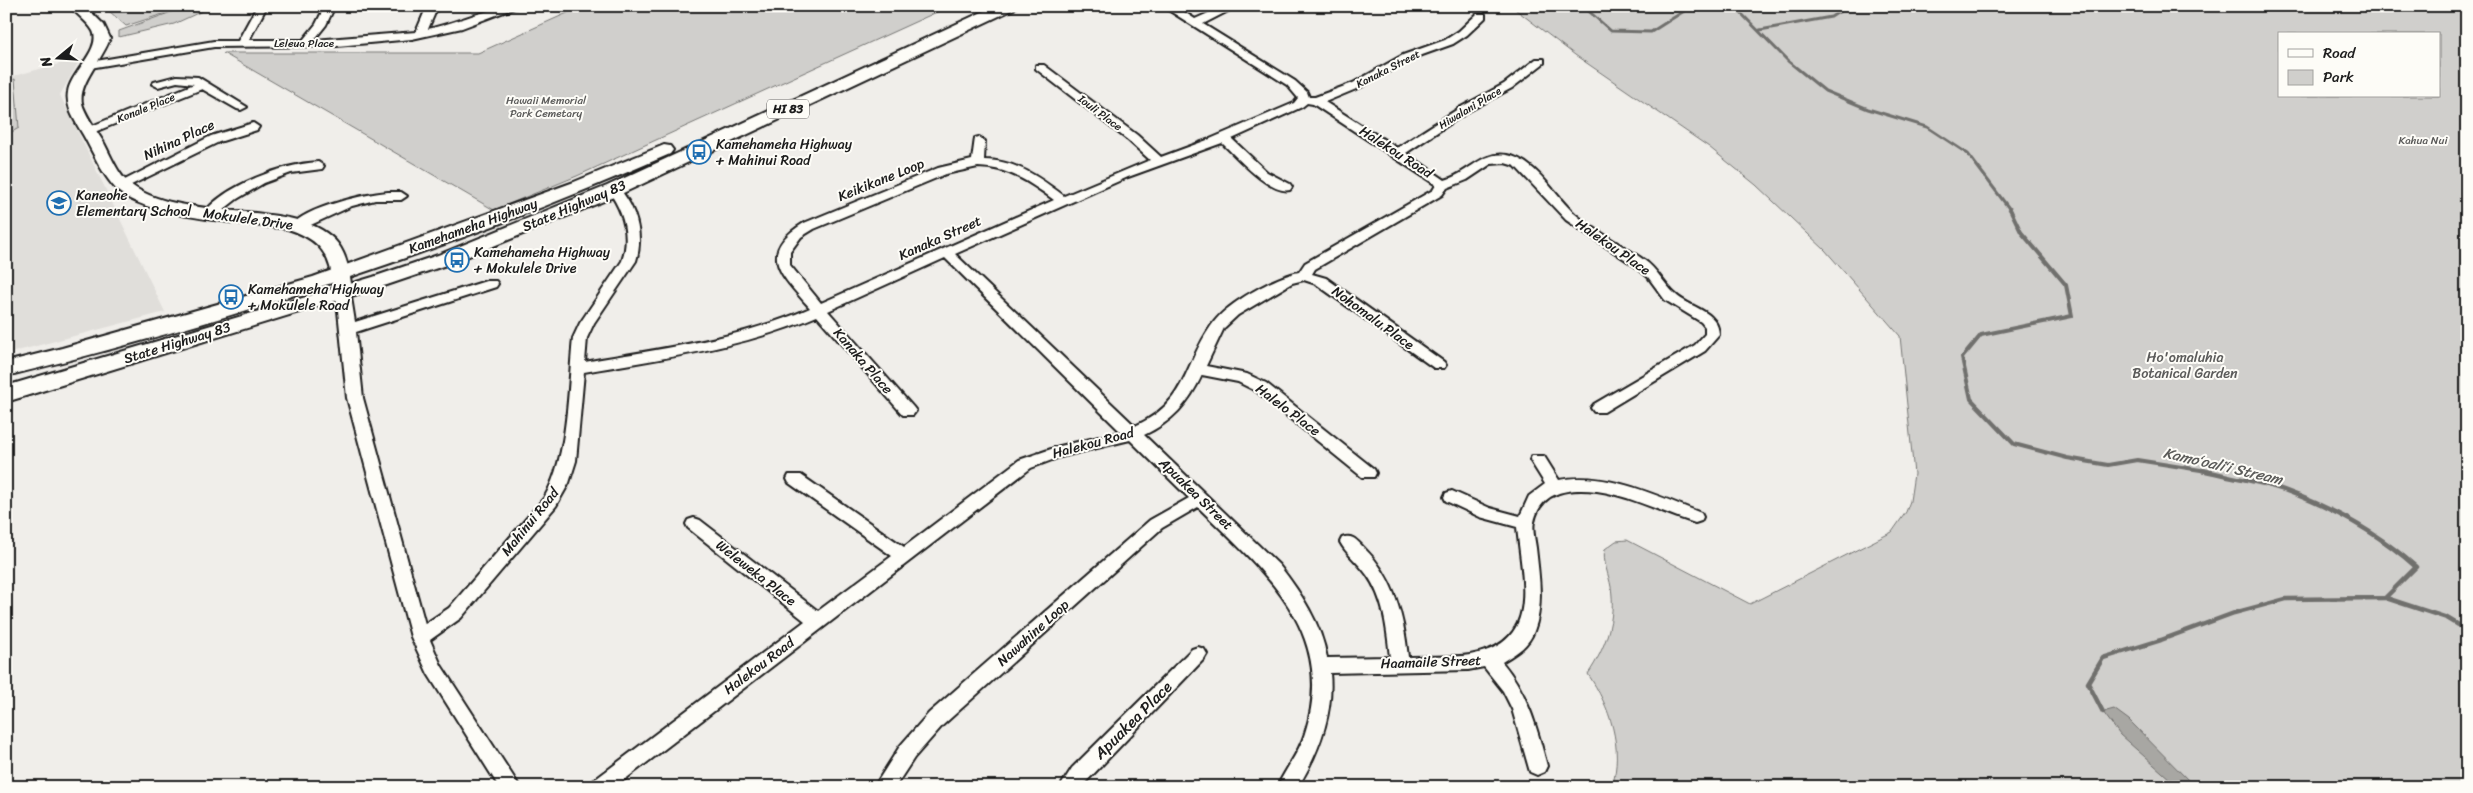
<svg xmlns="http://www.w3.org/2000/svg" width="2473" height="793" font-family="Sriracha,sans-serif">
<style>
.built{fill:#e0deda}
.green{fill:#d0cfcc;stroke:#767674;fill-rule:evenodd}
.water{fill:#a8a7a3;stroke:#706f6d}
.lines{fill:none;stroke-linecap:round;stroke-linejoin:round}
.stream-far2{stroke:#706f6d;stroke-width:3}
.stream-far1{stroke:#706f6d;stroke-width:4}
.stream{stroke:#706f6d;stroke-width:4.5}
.street-casing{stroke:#1c1c1c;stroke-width:4}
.secondary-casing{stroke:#1c1c1c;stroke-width:4}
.primary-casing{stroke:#1c1c1c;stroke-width:4}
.street{fill:#fdfcf7;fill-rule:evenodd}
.secondary{fill:#fdfcf7;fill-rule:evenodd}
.primary{fill:#fdfcf7;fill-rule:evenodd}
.labels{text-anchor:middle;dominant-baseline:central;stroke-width:4;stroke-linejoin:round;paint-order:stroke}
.far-street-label{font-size:11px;fill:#1c1c1c;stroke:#fdfcf7}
.far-park-label{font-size:11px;fill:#5b5b5a;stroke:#fdfcf7}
.shield{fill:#fdfcf7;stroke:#605f5e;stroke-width:1}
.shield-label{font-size:12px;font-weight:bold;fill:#1c1c1c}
.street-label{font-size:14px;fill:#1c1c1c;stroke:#fdfcf7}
.poi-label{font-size:14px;fill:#1c1c1c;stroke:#fdfcf7;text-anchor:start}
.park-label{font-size:14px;fill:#5b5b5a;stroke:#fdfcf7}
.water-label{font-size:15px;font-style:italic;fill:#5b5b59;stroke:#fdfcf7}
.near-street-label{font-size:16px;fill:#1c1c1c;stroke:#fdfcf7}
</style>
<rect width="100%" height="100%" fill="#f0eeea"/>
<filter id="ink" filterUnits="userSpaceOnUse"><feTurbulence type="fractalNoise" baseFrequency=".02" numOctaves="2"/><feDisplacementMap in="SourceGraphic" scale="10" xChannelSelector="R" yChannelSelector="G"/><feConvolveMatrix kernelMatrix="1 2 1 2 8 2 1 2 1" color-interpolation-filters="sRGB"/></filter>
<g filter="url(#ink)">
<!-- built -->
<path class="built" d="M81 58 60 95 165 312 6 354V78Z"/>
<!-- green -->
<path class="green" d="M122 6H171L175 10 126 26 109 11Z
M188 6H213L174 24 119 37V31Z
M583 6H950L577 176 494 210 223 53H478Z
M1511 6H2467V787H1612C1624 747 1610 707 1588 674 1606 647 1616 619 1611 587 1609 575 1602 561 1605 549L1616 541 1627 540 1750 604 1892 532 1906 512 1910 501 1914 474 1900 336 1825 250 1756 185 1709 147 1575 55ZM2279 34H2439V96H2279Z
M15 79 19 128 6 135V82Z"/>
<!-- water -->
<path class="water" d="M2114 709 2129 720 2195 787H2179L2120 735 2103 712Z"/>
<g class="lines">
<!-- stream-far2 -->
<path class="stream-far2" d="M1583 6 1611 31 1651 32 1692 6
M1734 6 1788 61 1825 91 1868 109 1927 127 1968 154 2011 211
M1760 30 1831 17 1848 6"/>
<!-- stream-far1 -->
<path class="stream-far1" d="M2010 209 2021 232 2066 285 2072 316 1981 335 1962 358 1971 399 2014 444 2067 458 2108 465 2137 460 2207 471"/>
<!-- stream -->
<path class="stream" d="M2386 598 2447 618 2467 630
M2103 712 2088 683 2103 658 2161 640 2234 613 2286 599 2385 598 2416 567C2377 532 2333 508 2284 490 2258 481 2229 477 2202 470"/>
<!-- street casing -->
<g class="street-casing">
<path id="street" d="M257 6H267L249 40H303L316 24 325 6H335L326 25 314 40 416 32 427 6H438L428 29C457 23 492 6 520 6L462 28 412 39 337 46 214 47 90 68 84 65 90 62 214 41H238Z
M1162 6H1175L1195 19 1224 6H1238L1203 24 1295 81 1307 92 1309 97H1315L1353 83 1403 55 1445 40 1459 31 1477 14H1485V18L1467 35 1453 44 1411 59 1361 87 1325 102 1397 148 1461 107 1504 84 1536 59H1544V63L1512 88 1469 111 1406 153 1445 180C1468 174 1481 151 1507 155 1536 160 1554 195 1575 214 1596 232 1622 244 1644 260 1657 269 1663 283 1675 294 1689 308 1719 310 1719 335L1705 351 1604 412H1594L1591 408 1594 404 1695 345 1705 334V327L1701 322 1665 300 1648 277 1635 266 1566 220 1515 166 1505 163 1491 164 1467 180 1447 188 1442 195 1315 269 1312 274 1326 278 1444 362 1446 365 1444 368H1434L1316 284 1304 280 1292 283 1238 315 1224 328 1206 366 1247 374 1266 383 1374 469 1376 473 1374 477H1362L1256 391 1238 382 1202 375C1189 403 1172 422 1144 435L1279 565C1301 593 1321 623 1327 658L1390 657C1387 629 1384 599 1367 575 1359 563 1346 554 1340 542L1342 538C1353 534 1357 541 1364 548 1394 577 1404 617 1408 657 1428 656 1450 658 1470 655 1542 643 1522 581 1517 527L1480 517 1446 501 1444 497 1446 493 1452 491 1490 508 1520 516 1529 496 1545 484 1530 460 1532 456H1544L1559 480C1607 471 1657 496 1701 513L1703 517 1701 521 1695 523C1663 513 1631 496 1597 491 1570 488 1541 490 1534 522 1532 529 1535 540 1536 548 1539 576 1544 605 1534 631 1528 647 1515 654 1502 662 1528 693 1537 728 1547 766L1544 772 1537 775 1530 772 1512 709 1503 691 1484 667 1468 670 1330 673C1334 714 1319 752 1298 787H1277C1286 768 1299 753 1305 733 1338 631 1263 571 1198 507L1162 528 943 725 914 758 895 787H874L900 746 929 713 1150 520 1189 498 1130 440 1060 457 1031 468 615 787H590L593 781 805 621 688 528 686 524 688 520 694 518 700 520 818 611 892 556 789 483 787 479 789 475H801L904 547 1019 460 1060 446 1121 432 945 258 828 311 913 407 916 411 913 415H903L817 316C743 348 663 358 584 372L576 461 569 483 556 506 461 618 430 640 441 665 520 787H499L428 674 411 637 347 398 336 291 338 288H348L350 291 355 322 486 281H496L498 284 496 287 356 332 363 398 425 624 449 608 544 498C569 455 568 387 573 338L580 323 622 261C631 235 623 211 608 190L610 187H618C636 207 644 236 636 261L594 323 587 338 585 362C663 348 737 340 810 308 782 276 755 253 804 223L938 168 972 160 975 138 979 137 985 141 984 160C1016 160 1040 178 1064 196L1150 160 1129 141 1036 69V65H1044L1137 135 1161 157 1210 139 1294 103 1298 98 1287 85ZM1307 103 1313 104 1436 185 1433 190 1305 263 1299 272C1275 277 1229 302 1214 322 1183 363 1189 402 1135 426L955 254 1128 177 1222 143C1236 156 1270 195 1290 190L1292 187 1290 184 1267 172 1232 139 1302 107ZM978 167C1009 168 1030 182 1054 200L821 303 790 265V252L801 237 814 229 946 174Z
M177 76 198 77 247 107 241 110 237 109 202 89 92 133 88 134 82 130 194 84 177 82 158 87 152 84 154 82Z
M253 123 259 127 257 130 219 142 125 188H117L115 185 211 136Z
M318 162 324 166 322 169 291 173 264 183 237 199 214 217 209 218 203 214C225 185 283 164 318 162Z
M388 192H401L407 196 401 200H375L352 206 302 229H292L291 226C306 207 365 194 388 192Z
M1198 647 1204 649 1207 654 1204 659 1081 787H1060L1072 768 1192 649Z"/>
</g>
<!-- secondary casing -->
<g class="secondary-casing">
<path id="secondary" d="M70 6H85L104 25 110 38C104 58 78 83 82 103 84 113 98 133 104 143 111 156 118 175 130 184 182 225 302 196 338 244 348 258 350 275 352 291L349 295H337C333 289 333 283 332 276 328 249 313 237 288 229 248 223 143 218 116 189 103 175 95 157 86 140 78 125 65 109 68 92 70 73 102 49 93 31 88 22 77 15 70 6Z"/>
</g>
<!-- primary casing -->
<g class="primary-casing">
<path id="primary" d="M995 6H1016L1014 9 621 194 452 263 387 285 6 402V386L373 277 438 255 607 186Z
M664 145 670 146 673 150 670 154C457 247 233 321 6 376V362L62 348 313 277 574 182Z"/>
</g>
<!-- street -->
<use href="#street" class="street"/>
<!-- secondary -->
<use href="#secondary" class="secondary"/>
<!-- primary -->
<use href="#primary" class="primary"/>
</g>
</g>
<!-- icons -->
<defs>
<g id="bus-ring" transform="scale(1.25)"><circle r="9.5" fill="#fdfcf7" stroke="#1f6fb2" stroke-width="1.5"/><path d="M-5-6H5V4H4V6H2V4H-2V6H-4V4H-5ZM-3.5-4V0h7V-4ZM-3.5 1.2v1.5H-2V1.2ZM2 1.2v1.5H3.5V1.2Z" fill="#1f6fb2"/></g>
<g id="school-ring" transform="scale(1.25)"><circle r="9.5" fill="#fdfcf7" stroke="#1f6fb2" stroke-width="1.5"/><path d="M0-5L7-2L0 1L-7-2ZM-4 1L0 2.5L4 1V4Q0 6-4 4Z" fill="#1f6fb2"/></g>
</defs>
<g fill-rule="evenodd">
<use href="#bus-ring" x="699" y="152"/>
<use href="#school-ring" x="59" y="203"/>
<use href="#bus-ring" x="457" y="260"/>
<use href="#bus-ring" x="231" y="297"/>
</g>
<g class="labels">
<!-- far-street labels -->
<g class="far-street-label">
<text x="304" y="43">Leleua Place</text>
<text transform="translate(1388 69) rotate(-27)">Kanaka Street</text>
<text transform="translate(146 108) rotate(-22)">Konale Place</text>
<text transform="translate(1470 108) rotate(-31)">Hiwalani Place</text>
<text transform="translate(1100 113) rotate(37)">Iouli Place</text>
</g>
<!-- far-park labels -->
<g class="far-park-label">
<text x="546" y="100">Hawaii Memorial<tspan x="546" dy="13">Park Cemetary</tspan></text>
<text x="2423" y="140">Kahua Nui</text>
</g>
<!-- shield labels -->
<rect class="shield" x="767" y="99.5" width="42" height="19" rx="4"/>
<g class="shield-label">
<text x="788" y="109">HI 83</text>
</g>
<!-- street labels -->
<g class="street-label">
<text transform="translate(179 140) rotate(-25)">Nihina Place</text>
<text transform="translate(1396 152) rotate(33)">Halekou Road</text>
<text transform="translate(881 180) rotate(-22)">Keikikane Loop</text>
<text transform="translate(574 206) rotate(-23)">State Highway 83</text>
<text transform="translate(248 219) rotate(8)">Mokulele Drive</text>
<text transform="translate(473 226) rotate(-20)">Kamehameha Highway</text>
<text transform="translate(940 238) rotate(-24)">Kanaka Street</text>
<text transform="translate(1613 247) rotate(35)">Halekou Place</text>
<text transform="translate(1373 318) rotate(36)">Nohomalu Place</text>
<text transform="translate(177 343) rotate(-17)">State Highway 83</text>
<text transform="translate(863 361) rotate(49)">Kanaka Place</text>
<text transform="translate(1288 410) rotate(37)">Halelo Place</text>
<text transform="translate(1093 443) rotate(-15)">Halekou Road</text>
<text transform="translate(1196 494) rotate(44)">Apuakea Street</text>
<text transform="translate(530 522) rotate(-51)">Mahinui Road</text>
<text transform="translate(756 573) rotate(38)">Weleweka Place</text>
<text transform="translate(1033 633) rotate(-42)">Nawahine Loop</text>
<text transform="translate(1431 662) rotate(-2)">Haamaile Street</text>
<text transform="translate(759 666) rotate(-37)">Halekou Road</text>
</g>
<!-- poi labels -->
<g class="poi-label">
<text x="716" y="144">Kamehameha Highway<tspan x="716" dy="16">+ Mahinui Road</tspan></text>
<text x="76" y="195">Kaneohe<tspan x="76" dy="16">Elementary School</tspan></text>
<text x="474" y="252">Kamehameha Highway<tspan x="474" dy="16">+ Mokulele Drive</tspan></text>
<text x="248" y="289">Kamehameha Highway<tspan x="248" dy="16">+ Mokulele Road</tspan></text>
</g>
<!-- park labels -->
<g class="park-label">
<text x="2185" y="357">Ho'omaluhia<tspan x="2185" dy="16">Botanical Garden</tspan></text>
</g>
<!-- water labels -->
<g class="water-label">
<text transform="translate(2223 466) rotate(13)">Kamoʻoaliʻi Stream</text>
</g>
<!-- near-street labels -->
<g class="near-street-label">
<text transform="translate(1133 720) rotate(-45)">Apuakea Place</text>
</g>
</g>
<!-- margin -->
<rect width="2473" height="793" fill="none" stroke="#fdfcf7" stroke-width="25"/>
<rect x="12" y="12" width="2448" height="768" fill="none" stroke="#1c1c1c" stroke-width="2" filter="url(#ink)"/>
<!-- legend -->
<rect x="2278" y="32" width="162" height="65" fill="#fdfcf7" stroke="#a3a29f"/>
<rect x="2288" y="49" width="25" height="8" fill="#fdfcf7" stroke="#a3a29f"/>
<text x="2323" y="58" font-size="15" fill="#1c1c1c">Road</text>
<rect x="2288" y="70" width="25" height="15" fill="#d0cfcc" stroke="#a3a29f"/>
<text x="2323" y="82" font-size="15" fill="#1c1c1c">Park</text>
<!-- north arrow -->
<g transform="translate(58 58) rotate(252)" stroke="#fdfcf7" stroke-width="4" paint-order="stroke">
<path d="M0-4L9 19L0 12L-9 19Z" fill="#1c1c1c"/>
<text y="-8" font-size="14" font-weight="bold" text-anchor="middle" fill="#1c1c1c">N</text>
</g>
</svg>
